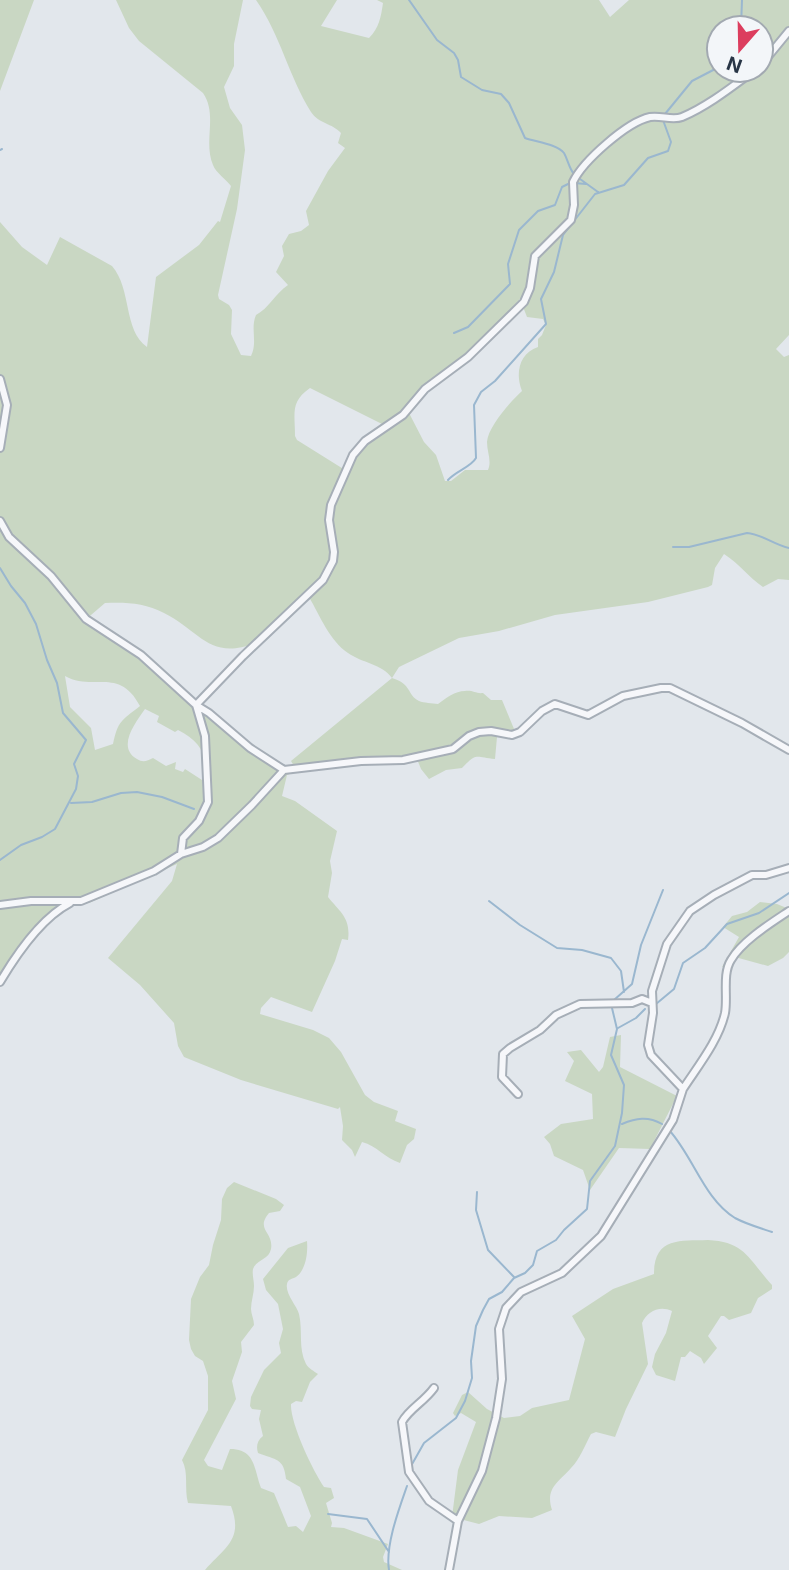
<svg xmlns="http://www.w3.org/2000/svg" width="789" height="1570" font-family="Inter,sans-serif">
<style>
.green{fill:#c9d7c3;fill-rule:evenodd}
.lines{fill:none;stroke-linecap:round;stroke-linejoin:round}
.stream{stroke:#9ab7cf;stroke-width:2}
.minor-casing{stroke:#a6aeb7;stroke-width:10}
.minor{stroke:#f6f7fa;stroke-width:6}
</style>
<rect width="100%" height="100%" fill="#e2e7ec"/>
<!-- green -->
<path class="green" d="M0 0H34L0 91Z
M116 0H243L234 44V66L224 87 230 108 242 125 245 150 237 209 218 295 219 299 229 305 232 310 231 334 241 355 251 356C258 342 250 329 256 315 269 308 275 294 288 285L276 272 284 256 282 246 289 234 301 231 309 225 306 211 328 171 345 148 338 143 341 133C332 123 319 124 311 112 289 77 280 34 256 0H337L321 26 369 38C379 28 381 17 383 3L377 0H599L610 17 629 0H789V335L776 349 784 357 789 355V580L778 579 763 587C748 577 740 564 724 554L715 568 712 585 708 587 648 602 555 615 499 631 459 638 399 667 392 678C412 684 407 695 419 701 424 703 432 703 438 704 446 698 455 691 465 691 473 690 476 694 483 693L491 700H502L517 736 497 737 495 759C475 757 477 752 462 768L446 770 429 779 421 769 417 759 299 770 287 775 282 796 295 801 337 831 330 861 332 873 328 897C340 912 351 918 348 940L342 939 335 961 312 1012 271 997 261 1008 260 1014 313 1030 329 1038 341 1052 365 1095 374 1102 398 1111 395 1121 416 1129 414 1139 407 1145 400 1163C385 1158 377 1146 362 1142L355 1157 352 1150 342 1140 343 1126 340 1107 338 1109 241 1080 184 1057 178 1046 174 1023 140 985 108 958 172 881 177 864 89 903 57 905 0 979V222L22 247 47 265 60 237 112 266C132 289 123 330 147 347L156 277 199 245 218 221 220 222 231 186C226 179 216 173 213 165 203 141 218 115 203 93L139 41 129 28ZM719 28H761V70H719ZM520 299 527 317 543 319 546 325 542 335 538 339V347C519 353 515 374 522 391 510 402 488 427 487 442 487 452 492 461 488 470H465L451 481H445L436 455 424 442 409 413 433 383 475 350ZM310 388 384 425 349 462 345 470 297 440 295 436C295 413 290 402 310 388ZM309 597C320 616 330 641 348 653 362 663 382 664 392 678L291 761 294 766 283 768 181 695 133 652 84 621 105 603C126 602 145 603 164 613 200 631 210 661 255 643 268 637 297 608 309 597ZM65 676C93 692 119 666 140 706 121 721 118 721 113 744L95 750 91 728 70 707ZM145 709 159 716 157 722 175 732 178 730C200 741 210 756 202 780L185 769 183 772 175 769 176 762 166 766 153 758C147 761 143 763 137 759 116 747 136 722 145 709Z
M760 902 777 904 789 909V952L783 958 768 966 735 957 727 966 722 967 739 937 723 927 732 916 747 912Z
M621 1035 620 1067 677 1096 650 1149 619 1148 590 1190 583 1170 554 1156 550 1144 544 1137 561 1124 593 1119 592 1094 565 1081 574 1061 567 1052 581 1050 599 1072 603 1067 610 1037Z
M234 1182 276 1199 284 1205 280 1211 269 1213C255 1230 274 1232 271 1249 269 1260 257 1259 253 1269 252 1275 254 1280 254 1286 254 1294 251 1301 251 1309 251 1314 254 1319 254 1325L241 1342 242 1352 232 1381 236 1399 204 1460 208 1466 222 1470 230 1449C256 1449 254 1470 261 1488L274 1493 288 1527 296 1526 303 1532 311 1516 300 1487 286 1479C284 1458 276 1460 258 1453 256 1446 257 1441 263 1436L259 1419 261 1410 252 1409 250 1406 251 1397 264 1370 281 1353 279 1343 283 1329 278 1304 266 1290 263 1279 288 1248 307 1241C308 1253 306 1270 296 1277 292 1279 288 1279 287 1284 285 1294 297 1306 299 1314 303 1331 298 1348 306 1364 309 1369 314 1371 318 1374L310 1382 302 1402 296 1401 291 1404C290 1423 313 1471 324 1487L331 1488 334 1498 326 1503 332 1523 331 1527 344 1528 388 1544 383 1557 384 1562 402 1570H205C224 1548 244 1540 231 1506L188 1503C184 1488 189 1473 182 1460L208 1410V1376L203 1361 195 1356 191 1349 189 1340 191 1299 200 1277 209 1265 213 1245 221 1220 222 1199 227 1188Z
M708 1240C746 1242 748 1259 772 1285V1289L758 1298 751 1313 729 1320 724 1316H721L708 1336 717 1348 704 1364 701 1358 690 1351 685 1357H681L675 1381 656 1375 652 1367 655 1354 666 1333 672 1311C660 1305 647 1311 642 1323L648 1364 626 1409 615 1437 596 1432 591 1434C585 1445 580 1459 571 1468 558 1483 545 1488 552 1510L532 1518 499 1516 479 1524 452 1517 458 1470 476 1422 461 1413 455 1416 453 1413 462 1395 468 1392 487 1409 504 1418 520 1416 532 1408 569 1400 585 1339 572 1316 613 1289 654 1274C654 1237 680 1241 708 1240Z"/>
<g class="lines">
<!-- stream -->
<path class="stream" d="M409 0 437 40 454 53 458 60 461 77 482 90 501 94 509 103 525 138C536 142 557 144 564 153 568 160 569 168 574 174
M741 28 742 0
M665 114 692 81 719 67
M0 150 2 149
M580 179 598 192
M574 183 586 184
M454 333 468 327 510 284 508 264 519 230 538 211 555 205 562 187 568 184
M448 480C456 471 471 467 476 458L474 405 481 392 495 381 546 324 541 299 554 272 563 235 595 194 624 185 648 158 668 151 671 142 663 120
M673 547H689L747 533C762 534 774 545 789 548
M0 568 11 586 25 603 36 624 47 660 57 683 63 713 86 740 74 764 78 776 76 789 55 829 42 837 21 845 0 860
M71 803 92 802 121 793 137 792 162 797 194 809
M489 901 520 925 557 948 582 950 611 958 621 971 624 992
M614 1000 632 984 641 945 663 890
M656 1004 674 989 683 963 705 948 727 924 759 913 789 893
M618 1028 636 1018 645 1009
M622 1124C636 1118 648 1116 662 1124
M669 1130C693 1156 704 1199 735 1218 746 1224 760 1228 772 1232
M477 1192 476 1210 488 1250 514 1277
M411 1466 424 1443 456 1418 465 1401 472 1378 471 1361 476 1326 483 1310 489 1299 502 1292 514 1278 525 1273 533 1265 537 1251 556 1240 564 1230 587 1209 590 1181 615 1146 622 1113 624 1085 611 1055 617 1029 612 1008
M328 1514 367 1519 389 1552
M389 1570C385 1546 399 1509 407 1486"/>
<!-- minor casing -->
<g class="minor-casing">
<path id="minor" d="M761 65 789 31
M0 379 7 405 0 448
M0 521 9 537 51 576 86 619 141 655 196 705 209 713 250 748 284 770
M181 854 183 838 199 821 208 802 205 736 196 705 243 656 323 580 333 561 334 552 329 520 331 505 353 455 365 441 403 415 425 389 468 357 524 302 530 288 535 256 571 220 574 205 573 182C583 161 627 122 650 117 661 115 672 121 682 117 708 106 733 86 755 70
M0 905 31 901H81L154 871 181 854 203 847 218 838 252 805 284 770 361 761 403 760 453 749 469 736 479 732 491 731 512 735 520 732 542 711 555 704 588 715 623 696 661 688H670L742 723 789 750
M0 982C16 955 41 918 70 903
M683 1089C698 1066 719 1040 725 1013 728 997 722 974 731 960 742 941 771 923 789 911
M518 1094 502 1077 503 1054 510 1048 540 1030 556 1015 580 1004 632 1003 642 999 652 1003
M434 1388C424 1402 409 1409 402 1422L409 1472 429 1501 458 1521
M449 1570 458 1521 482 1471 496 1418 502 1379 499 1329 506 1308 521 1292 562 1273 601 1236 673 1120 683 1089 651 1055 648 1045 653 1013 652 991 667 944 690 911 714 895 752 875H766L789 868"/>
</g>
<!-- minor -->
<use href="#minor" class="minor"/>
</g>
<!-- north arrow -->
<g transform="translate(740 49) rotate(200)"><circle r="33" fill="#f3f6f9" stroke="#a2a9b1" stroke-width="2"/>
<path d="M0-5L12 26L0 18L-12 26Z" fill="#dc3d5e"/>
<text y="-10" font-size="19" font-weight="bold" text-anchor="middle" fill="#283546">N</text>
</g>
</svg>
